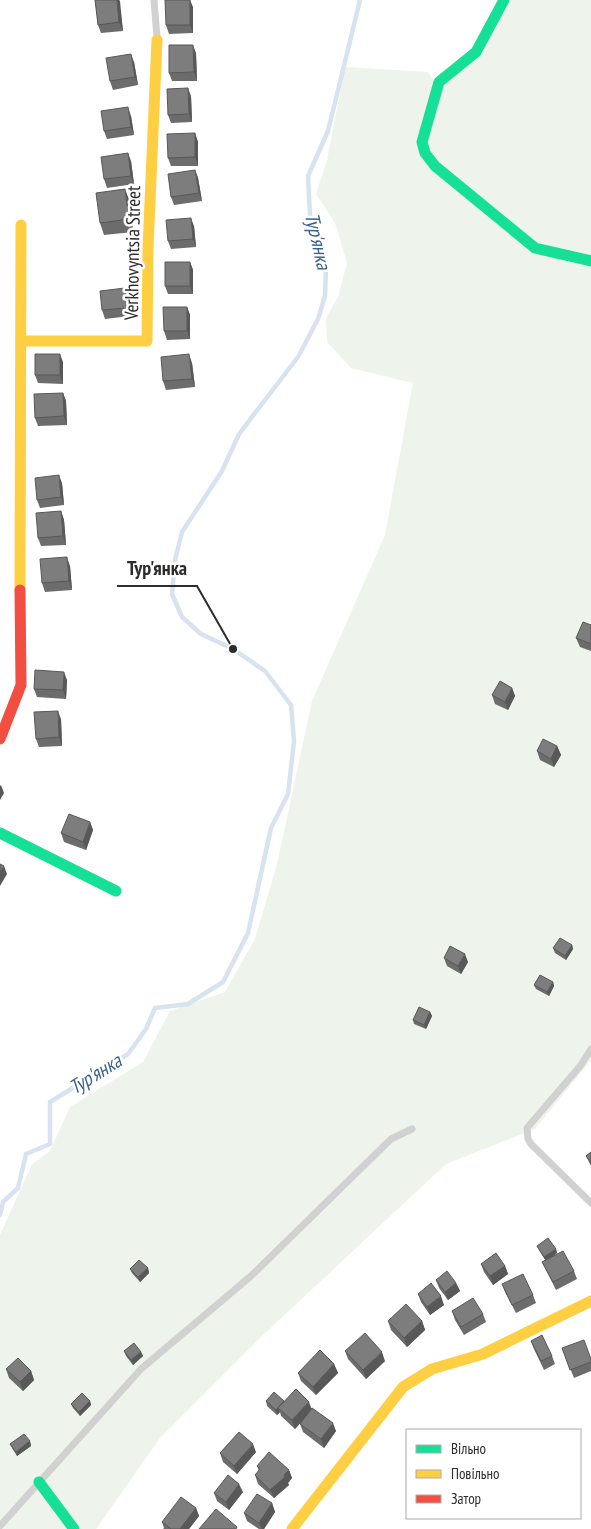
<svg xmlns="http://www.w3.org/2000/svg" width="591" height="1529" font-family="'PT Sans Narrow',sans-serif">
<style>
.green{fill:#eef3eb}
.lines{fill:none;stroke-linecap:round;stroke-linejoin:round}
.stream{stroke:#d7e3f0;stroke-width:4.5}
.lane{stroke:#d1d1d1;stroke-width:7}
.fast{stroke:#16e098;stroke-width:11}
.slow{stroke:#ffcf43;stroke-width:11}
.jam{stroke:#f24e42;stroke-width:11}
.wall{fill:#6c6c6c}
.shaded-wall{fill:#585858}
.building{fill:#7d7d7d;stroke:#585858}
.labels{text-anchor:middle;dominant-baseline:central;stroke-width:5;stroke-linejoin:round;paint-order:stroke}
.street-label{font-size:19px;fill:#2c2c2c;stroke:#fff}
.water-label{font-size:20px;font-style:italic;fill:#3c628d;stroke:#fff}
.leader{fill:none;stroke:#2c2c2c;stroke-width:2}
.callout-dot{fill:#2c2c2c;stroke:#fff;stroke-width:2}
.callout-label{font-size:20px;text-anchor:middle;font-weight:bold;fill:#2c2c2c;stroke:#fff;stroke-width:5;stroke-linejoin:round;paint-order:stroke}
</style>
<rect width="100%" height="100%" fill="#fff"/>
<!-- green -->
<path class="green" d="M511 0H591V1060L535 1129 446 1164 263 1335 160 1438 96 1529H0V1235L32 1164 50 1151 70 1107 143 1062 170 1011 225 992 255 939 277 864 312 701 385 535 413 383 351 368 327 342 326 318 338 297 347 263 335 223 316 194 327 160 345 67 428 72 434 81 472 59Z"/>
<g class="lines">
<!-- stream -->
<path class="stream" d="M0 1215 3 1202 18 1188 26 1154 50 1144V1102L128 1054 146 1029 155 1008 188 1004 223 982 248 933 271 828 288 794 294 741 291 705 265 671 233 649 201 634 182 617 172 594 175 560 182 532 222 471 239 434 298 357 318 319 325 296 326 269 321 241 310 215 308 176 328 131 360 0"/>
<!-- lane -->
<path class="lane" d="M154 0 157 37
M591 1049 581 1065 527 1128 528 1139 531 1144 591 1203
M0 1526 141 1369 251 1276 391 1139 412 1129"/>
<!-- fast -->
<path class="fast" d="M504 0 476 52 439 82 422 142 425 153 435 166 535 248 591 261
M0 833 116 891
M39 1482 74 1529"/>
<!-- slow -->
<path class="slow" d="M22 341H147L148 248 157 40
M20 590 21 225
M292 1529 403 1387 432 1369 483 1354 591 1301"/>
<!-- jam -->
<path class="jam" d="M0 739 21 685 20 590"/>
</g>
<!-- wall -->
<path class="wall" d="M95 0H119L123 31 101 33 98 25Z
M193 7V33L169 34 166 25Z
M196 53 197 81H172L169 73Z
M134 62 138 85 113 90 110 81Z
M191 96 192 122 171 123 168 115Z
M131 116 134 135 107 139 104 131Z
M195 133 198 142V166H171L168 158Z
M131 161 134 184 107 188 104 179Z
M195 170 198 178 202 201 174 205 171 197Z
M130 202 133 232 104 235 100 223Z
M194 226 196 247 171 249 168 241Z
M190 262 193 270V294H168L165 286Z
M125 288 128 297 130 316 105 319 102 310Z
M187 307 190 315V339L167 340 164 331Z
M63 362V384L38 383 35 375Z
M192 363 195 387 166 390 163 381Z
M63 393 66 401 67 425 38 426 35 418Z
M62 483 64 505 40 508 37 500Z
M61 511 64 520 66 545 41 546 38 538Z
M70 566 72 590 45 592 42 583Z
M591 625V651L580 647 576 638Z
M67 680 66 699 37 697 34 689Z
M512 688 515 696 508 710 495 704 492 695Z
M61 719 62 746 39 747 36 739Z
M557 746 561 755 554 767 540 760 537 751Z
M90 822 93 830 86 850 64 842 61 833Z
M572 945 573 949 566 960 555 953 553 948Z
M444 958 468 962 461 974 447 966Z
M553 982 554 986 549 996 536 989 534 985Z
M430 1012 432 1016 426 1029 414 1024 413 1020Z
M591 1152V1166L586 1156Z
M537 1246 556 1249 557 1253 552 1257 574 1271 577 1279 556 1290 542 1262 545 1260 539 1250Z
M481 1264 505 1266 508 1274 493 1285 484 1272Z
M148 1268 149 1273 140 1282 132 1273 130 1269Z
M436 1280 456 1283 460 1291 448 1300 439 1288Z
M502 1284 533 1295 536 1303 516 1313 505 1292Z
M418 1294 444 1305 430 1315 421 1302Z
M452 1311 483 1314 486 1322 464 1335 455 1320Z
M388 1321H422L425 1330 407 1347 391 1330Z
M531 1341 552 1356 555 1364 544 1370 534 1349Z
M562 1348 591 1359V1371L574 1378Z
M124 1351 141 1352 143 1356 133 1365 126 1356Z
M345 1351 385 1361 366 1379 348 1359Z
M334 1364 338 1373 316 1395 301 1381 298 1373Z
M6 1369 31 1371 34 1380 23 1391 9 1378Z
M90 1401 91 1405 80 1416 73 1408 71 1404Z
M266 1401H284L311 1408 336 1431 324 1448 303 1432 300 1424 302 1421 295 1429 281 1416 280 1412 277 1415 267 1406Z
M30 1441 31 1446 17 1456 12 1448 10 1444Z
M256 1452 237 1474 223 1462 220 1453Z
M257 1466 289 1470 292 1478 288 1483 289 1485 274 1498 258 1484 255 1475 259 1471Z
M243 1492 229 1510 217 1501 214 1493Z
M272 1503 275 1512 264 1529H259L247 1521 244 1513Z
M196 1508 199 1516 189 1529H163L164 1528 162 1522Z"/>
<!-- shaded-wall -->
<path class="shaded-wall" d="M117 0H119L120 1 123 31 119 22Z
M190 0 193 7V33L190 25Z
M193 45 196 53 197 81 194 72Z
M131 54 134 62 138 85 135 77Z
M188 88 191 96 192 122 189 114Z
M128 107 131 116 134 135 131 127Z
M195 133 198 142V166L195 157Z
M128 153 131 161 134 184 131 176Z
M195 170 198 178 202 201 199 193Z
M125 189 130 202 133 232 129 219Z
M191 218 194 226 196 247 193 239Z
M190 262 193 270V294L190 286Z
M125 288 128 297 130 316 127 308Z
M187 307 190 315V339L187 331Z
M60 354 63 362V384L60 375Z
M189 354 192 363 195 387 192 379Z
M63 393 66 401 67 425 64 416Z
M59 475 62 483 64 505 61 497Z
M61 511 64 520 66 545 63 536Z
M67 557 70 566 72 590 69 581Z
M64 672 67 680 66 699 63 690Z
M512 688 515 696 508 710 505 702Z
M58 711 61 719 62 746 59 737Z
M557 746 561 755 554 767 551 759Z
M1 785 4 793 0 800V786Z
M90 822 93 830 86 850 83 842Z
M4 866 7 874 0 886V872Z
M572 945 573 949 566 960 565 956Z
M465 954 468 962 461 974 458 966Z
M553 982 554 986 549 996 547 992Z
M430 1012 432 1016 426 1029 424 1025Z
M556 1249 557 1253 546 1261 544 1257Z
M505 1266 508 1274 493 1285 490 1276Z
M148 1268 149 1273 140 1282 138 1277Z
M456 1283 460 1291 448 1300 445 1292Z
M441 1296 444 1305 430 1315 427 1307Z
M422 1321 425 1330 407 1347 404 1338Z
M141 1352 143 1356 133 1365 131 1360Z
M382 1352 385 1361 366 1379 363 1370Z
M334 1364 338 1373 316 1395 313 1387Z
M31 1371 34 1380 23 1391 20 1382Z
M90 1401 91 1405 80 1416 79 1412Z
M284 1401 278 1408 280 1412 277 1415 276 1410Z
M309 1402 312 1410 295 1429 292 1420Z
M333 1423 336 1431 324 1448 321 1439Z
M30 1441 31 1446 17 1456 16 1452Z
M253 1444 256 1452 237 1474 234 1466Z
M289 1470 292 1478 288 1483 289 1485 274 1498 270 1490Z
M239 1484 243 1492 229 1510 226 1502Z
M272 1503 275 1512 264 1529H262L259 1523Z
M196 1508 199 1516 189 1529H180Z"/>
<!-- building -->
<path class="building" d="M95 0H117L119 22 98 25Z
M165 0H190V25H166Z
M169 45H193L194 72 169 73Z
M131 54 135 77 110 81 106 58Z
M188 88 189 114 168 115 167 89Z
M128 107 131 127 104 131 101 111Z
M195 133V157L168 158 167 134Z
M128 153 131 176 104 179 101 157Z
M195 170 199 193 171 197 168 174Z
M125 189 129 219 100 223 96 193Z
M191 218 193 239 168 241 166 220Z
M165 262H190V286H165Z
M125 288 127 308 102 310 100 291Z
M163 307H187V331H164Z
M35 354H60V375H35Z
M189 354 192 379 163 381 161 357Z
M63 393 64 416 35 418 34 394Z
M59 475 61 497 37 500 35 478Z
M61 511 63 536 38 538 36 513Z
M67 557 69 581 42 583 40 559Z
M583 622 591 625V644L576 638Z
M35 670 64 672 63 690 34 689Z
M500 681 512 688 505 702 492 695Z
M58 711 59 737 36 739 34 712Z
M543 739 557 746 551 759 537 751Z
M69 814 90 822 83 842 61 833Z
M0 864 4 866 0 872Z
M560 938 572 945 565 956 553 948Z
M450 946 465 954 458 966 444 958Z
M540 975 553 982 547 992 534 985Z
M419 1007 430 1012 424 1025 413 1020Z
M591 1152V1162L586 1156Z
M548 1238 556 1249 544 1257 537 1246Z
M563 1251 574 1271 553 1282 542 1262Z
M496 1253 505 1266 490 1276 481 1264Z
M139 1260 148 1268 138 1277 130 1269Z
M447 1271 456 1283 445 1292 436 1280Z
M523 1274 533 1295 512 1305 502 1284Z
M431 1283 441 1296 427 1307 418 1294Z
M473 1298 483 1314 461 1327 452 1311Z
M406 1304 422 1321 404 1338 388 1321Z
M365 1333 382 1352 363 1370 345 1351Z
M542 1335 552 1356 541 1361 531 1341Z
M584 1340 591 1359V1362L570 1370 562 1348Z
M134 1343 141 1352 131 1360 124 1351Z
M320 1350 334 1364 313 1387 298 1373Z
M18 1358 31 1371 20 1382 6 1369Z
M296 1389 309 1402 292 1420 278 1408Z
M274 1392 284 1401 276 1410 266 1401Z
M82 1393 90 1401 79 1412 71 1404Z
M312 1408 333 1423 321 1439 300 1424Z
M239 1432 253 1444 234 1466 220 1453Z
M24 1434 30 1441 16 1452 10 1444Z
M269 1452 289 1470 284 1475 285 1477 270 1490 255 1475 260 1469 257 1466Z
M228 1475 239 1484 226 1502 214 1493Z
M257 1494 272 1503 259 1523 244 1513Z
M181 1497 196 1508 180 1529H171L162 1522Z
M216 1509 237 1527 236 1529H199Z"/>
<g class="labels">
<!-- street labels -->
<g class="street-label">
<text transform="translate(132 253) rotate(-89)">Verkhovyntsia Street</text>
</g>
<!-- water labels -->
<g class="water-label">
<text transform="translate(318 241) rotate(77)">Тур'янка</text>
<text transform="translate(95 1074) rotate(-32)">Тур'янка</text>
</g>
</g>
<!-- callouts -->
<path class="leader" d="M233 649L197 586H117"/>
<circle class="callout-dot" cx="233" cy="649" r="5"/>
<g class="callout-label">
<text x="157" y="575">Тур'янка</text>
</g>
<!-- legend -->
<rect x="406" y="1429" width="175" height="90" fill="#ffffff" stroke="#ababab"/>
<rect x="416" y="1445" width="25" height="8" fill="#16e098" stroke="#ababab"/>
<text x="451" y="1454" font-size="15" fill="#2c2c2c">Вільно</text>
<rect x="416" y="1470" width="25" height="8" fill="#ffcf43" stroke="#ababab"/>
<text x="451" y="1479" font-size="15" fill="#2c2c2c">Повільно</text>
<rect x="416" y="1495" width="25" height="8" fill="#f24e42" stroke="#ababab"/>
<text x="451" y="1504" font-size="15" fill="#2c2c2c">Затор</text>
</svg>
